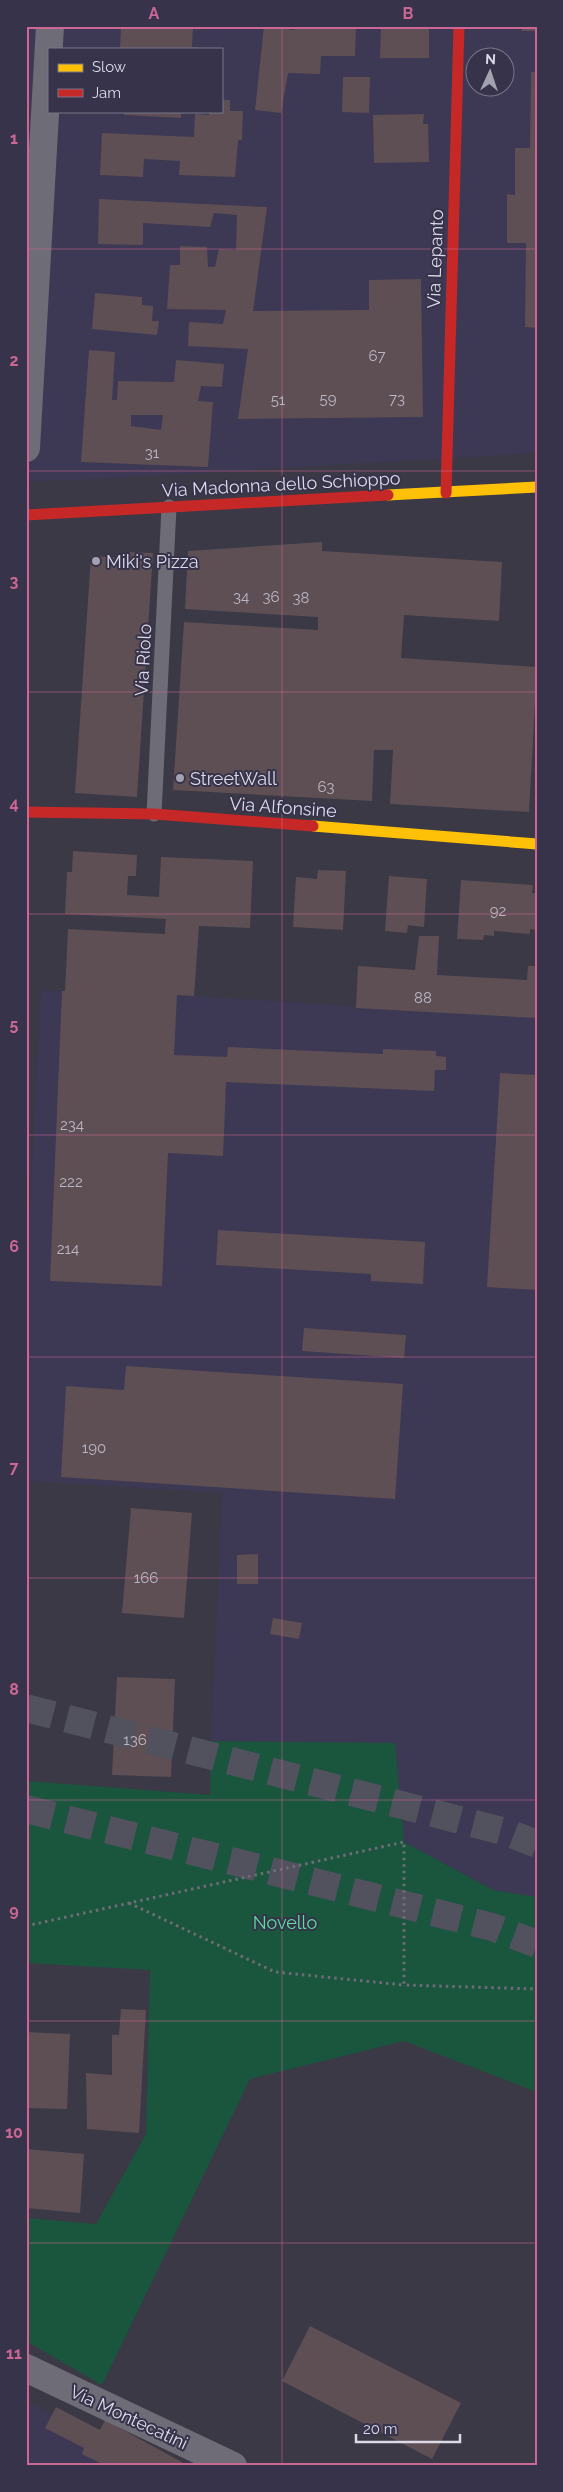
<svg xmlns="http://www.w3.org/2000/svg" width="563" height="2492" font-family="Raleway,sans-serif">
<style>
.built{fill:#3d3853;fill-rule:evenodd}
.green{fill:#19563d}
.building{fill:#5e4f54;fill-rule:evenodd}
.lines{fill:none;stroke-linecap:round;stroke-linejoin:round}
.highway-tunnel{stroke:#52515e;stroke-width:28;stroke-dasharray:28 14;stroke-linecap:butt}
.path{stroke:#6e6d75;stroke-width:3;stroke-dasharray:2.5 4;stroke-linecap:butt}
.lane{stroke:#6e6c76;stroke-width:15}
.street{stroke:#6e6c76;stroke-width:28}
.slow{stroke:#ffc107;stroke-width:11}
.jam{stroke:#c62828;stroke-width:11}
.grid{fill:none;stroke:#cc6694;stroke-width:1;stroke-opacity:0.55}
.poi-dot{fill:#a3a2b0;stroke:#37334b;stroke-width:2}
.labels{text-anchor:middle;dominant-baseline:central;stroke-width:4;stroke-linejoin:round;paint-order:stroke}
.number-label{font-size:15px;fill:#bcb7c4}
.street-label{font-size:18px;fill:#dcdae9;stroke:#37334b}
.poi-label{font-size:18px;fill:#dcdae9;stroke:#37334b;text-anchor:start}
.park-label{font-size:18px;fill:#5ade9e;stroke:#37334b}
.neatline{fill:none;stroke:#cc6694;stroke-width:2}
.grid-label{font-size:16px;text-anchor:middle;font-weight:bold;fill:#cc6694}
</style>
<rect width="100%" height="100%" fill="#3a3945"/>
<!-- built -->
<path class="built" d="M26 26H537V453L79 480 26 481ZM49 49H221V111H49ZM476 58H506V88H476Z
M41 990 194 996 537 1018V1897L493 1890 404 1842 395 1743 211 1741 222 1493 26 1481V1282Z
M26 2401 163 2466H26Z"/>
<!-- green -->
<path class="green" d="M211 1741 395 1743 404 1842 493 1890 537 1897V2092L404 2041 250 2079 102 2385 26 2341V2218L96 2224 146 2134 150 1970 26 1963V1781L210 1795Z"/>
<!-- building -->
<path class="building" d="M121 26H193L192 47H198V49H120Z
M264 26 295 30V26H356L355 56H321L320 74 288 73 281 113 255 110Z
M381 26H429V58H380Z
M522 26H537V31H522Z
M531 72H537V328L525 327 526 243H507V194L515 195V148H530Z
M343 77H370L369 113 342 112Z
M222 100H230V111H243L242 140H238L235 177 179 175 180 161 144 159 143 177 100 175 102 133 194 137 195 114 209 115V111H221Z
M125 111H181V118L124 115Z
M424 114 423 124H428L429 162 374 163 373 115Z
M99 199 267 207 253 311 369 310V280L421 279 423 417 238 419 248 349 188 346 189 322 223 324 226 310 167 309 170 265H180V246L207 247 208 267H215L219 249 236 250 237 215 214 213 210 227 143 223V245L98 244Z
M95 293 142 297V305L153 306 152 321H159L157 335 92 329Z
M89 350 115 352 112 400H117L118 381 174 382 176 360 224 364 222 387 201 386 198 401 213 402 208 467 81 462ZM131 415H163L161 430 131 426Z
M322 542V551L502 562 499 621 404 615 401 658 537 667 529 812 390 804 393 750H374L372 801 173 790 184 622 318 630V617L185 609 188 551Z
M129 552 153 553 137 797 75 793 91 556 128 558Z
M73 851 137 855 136 876H128L127 895 159 897 161 857 253 861 250 928 199 926 194 996 177 995 174 1055 227 1057 228 1047 383 1054V1049L436 1051V1056L446 1057V1070H435L434 1091 226 1082 223 1156 168 1153 162 1286 50 1281 62 991H65L68 929 165 934V929L166 919 65 914 67 872H72Z
M318 870 346 871 343 930 293 927 296 877 317 879Z
M389 876 427 879 424 927 408 925 407 933 385 931Z
M461 880 533 885 532 893H537V930L530 929V934L494 931V936L484 935 483 940 457 939Z
M419 936H439L437 975 527 980 528 966H537V1018L356 1008 358 966 415 970Z
M500 1073 537 1075V1290L487 1287Z
M218 1230 425 1242 423 1284 371 1281V1274L216 1265Z
M304 1328 406 1335 404 1358 302 1351Z
M126 1366 403 1384 395 1499 61 1477 66 1386 124 1390Z
M131 1508 192 1513 184 1618 122 1613Z
M258 1554V1584H237V1555Z
M273 1618 302 1623 299 1639 270 1634Z
M117 1677 175 1679 171 1777 112 1775Z
M121 2009 146 2010 139 2133 87 2129 86 2073 112 2075V2035H119Z
M26 2032 70 2034 67 2109 26 2108Z
M26 2149 84 2154 80 2213 26 2208Z
M310 2326 461 2403 432 2459 282 2381Z
M56 2407 100 2430 105 2420 189 2466H106L82 2454 84 2448 45 2428Z"/>
<g class="lines">
<!-- highway-tunnel -->
<path class="highway-tunnel" d="M26 1708 506 1832 537 1844
M26 1809 492 1927 537 1944"/>
<!-- path -->
<path class="path" d="M129 1903 275 1972 404 1985
M26 1926 404 1842V1985L537 1989"/>
<!-- lane -->
<path class="lane" d="M154 814 169 507"/>
<!-- street -->
<path class="street" d="M26 448 50 26
M26 2368 233 2466"/>
<!-- slow -->
<path class="slow" d="M388 495 537 487
M313 826 537 844"/>
<!-- jam -->
<path class="jam" d="M446 493 459 26
M26 515 388 495
M26 812 154 814 313 826"/>
</g>
<!-- grid -->
<path class="grid" d="M282 26V2466M26 249H537M26 471H537M26 692H537M26 914H537M26 1135H537M26 1357H537M26 1578H537M26 1800H537M26 2021H537M26 2243H537"/>
<!-- markers -->
<g class="poi-dot">
<circle cx="96" cy="561" r="5"/>
<circle cx="180" cy="778" r="5"/>
</g>
<g class="labels">
<!-- number labels -->
<g class="number-label">
<text x="377" y="356">67</text>
<text x="328" y="399">59</text>
<text x="397" y="399">73</text>
<text x="278" y="400">51</text>
<text x="152" y="453">31</text>
<text x="241" y="597">34</text>
<text x="271" y="597">36</text>
<text x="301" y="598">38</text>
<text x="326" y="787">63</text>
<text x="498" y="911">92</text>
<text x="423" y="998">88</text>
<text x="72" y="1125">234</text>
<text x="71" y="1182">222</text>
<text x="68" y="1249">214</text>
<text x="94" y="1448">190</text>
<text x="146" y="1578">166</text>
<text x="135" y="1740">136</text>
</g>
<!-- street labels -->
<g class="street-label">
<text transform="translate(435 259) rotate(-88)">Via Lepanto</text>
<text transform="translate(281 484) rotate(-3)">Via Madonna dello Schioppo</text>
<text transform="translate(143 660) rotate(-87)">Via Riolo</text>
<text transform="translate(283 807) rotate(4)">Via Alfonsine</text>
<text transform="translate(129 2417) rotate(25)">Via Montecatini</text>
</g>
<!-- poi labels -->
<g class="poi-label">
<text x="106" y="561">Miki's Pizza</text>
<text x="190" y="778">StreetWall</text>
</g>
<!-- park labels -->
<g class="park-label">
<text x="285" y="1922">Novello</text>
</g>
</g>
<!-- border -->
<rect width="563" height="2492" fill="none" stroke="#37334b" stroke-width="55"/>
<!-- legend -->
<rect x="48" y="48" width="175" height="65" fill="#37334b" stroke="#79768a"/>
<rect x="58" y="64" width="25" height="8" fill="#ffc107" stroke="#79768a"/>
<text x="92" y="72" font-size="15" fill="#dcdae9">Slow</text>
<rect x="58" y="89" width="25" height="8" fill="#c62828" stroke="#79768a"/>
<text x="92" y="98" font-size="15" fill="#dcdae9">Jam</text>
<!-- north arrow -->
<g transform="translate(490 72) rotate(3)"><circle r="24" fill="#37334b" stroke="#79768a"/>
<path d="M0-4L9 19L0 12L-9 19Z" fill="#a3a2b0"/>
<text y="-8" font-size="14" font-weight="bold" text-anchor="middle" fill="#dcdae9">N</text>
</g>
<!-- scale -->
<path d="M356 2434v8h104v-8" fill="none" stroke="#dcdae9" stroke-width="2.5"/>
<text x="363" y="2434" font-size="15" fill="#dcdae9" stroke="#37334b" stroke-width="4" paint-order="stroke">20 m</text>
<rect x="28" y="28" width="508" height="2436" class="neatline"/>
<g class="grid-label">
<text x="154" y="19">A</text>
<text x="408" y="19">B</text>
<text x="14" y="144">1</text>
<text x="14" y="366">2</text>
<text x="14" y="587">3</text>
<text x="14" y="809">4</text>
<text x="14" y="1030">5</text>
<text x="14" y="1252">6</text>
<text x="14" y="1473">7</text>
<text x="14" y="1695">8</text>
<text x="14" y="1916">9</text>
<text x="14" y="2138">10</text>
<text x="14" y="2359">11</text>
</g>
</svg>
